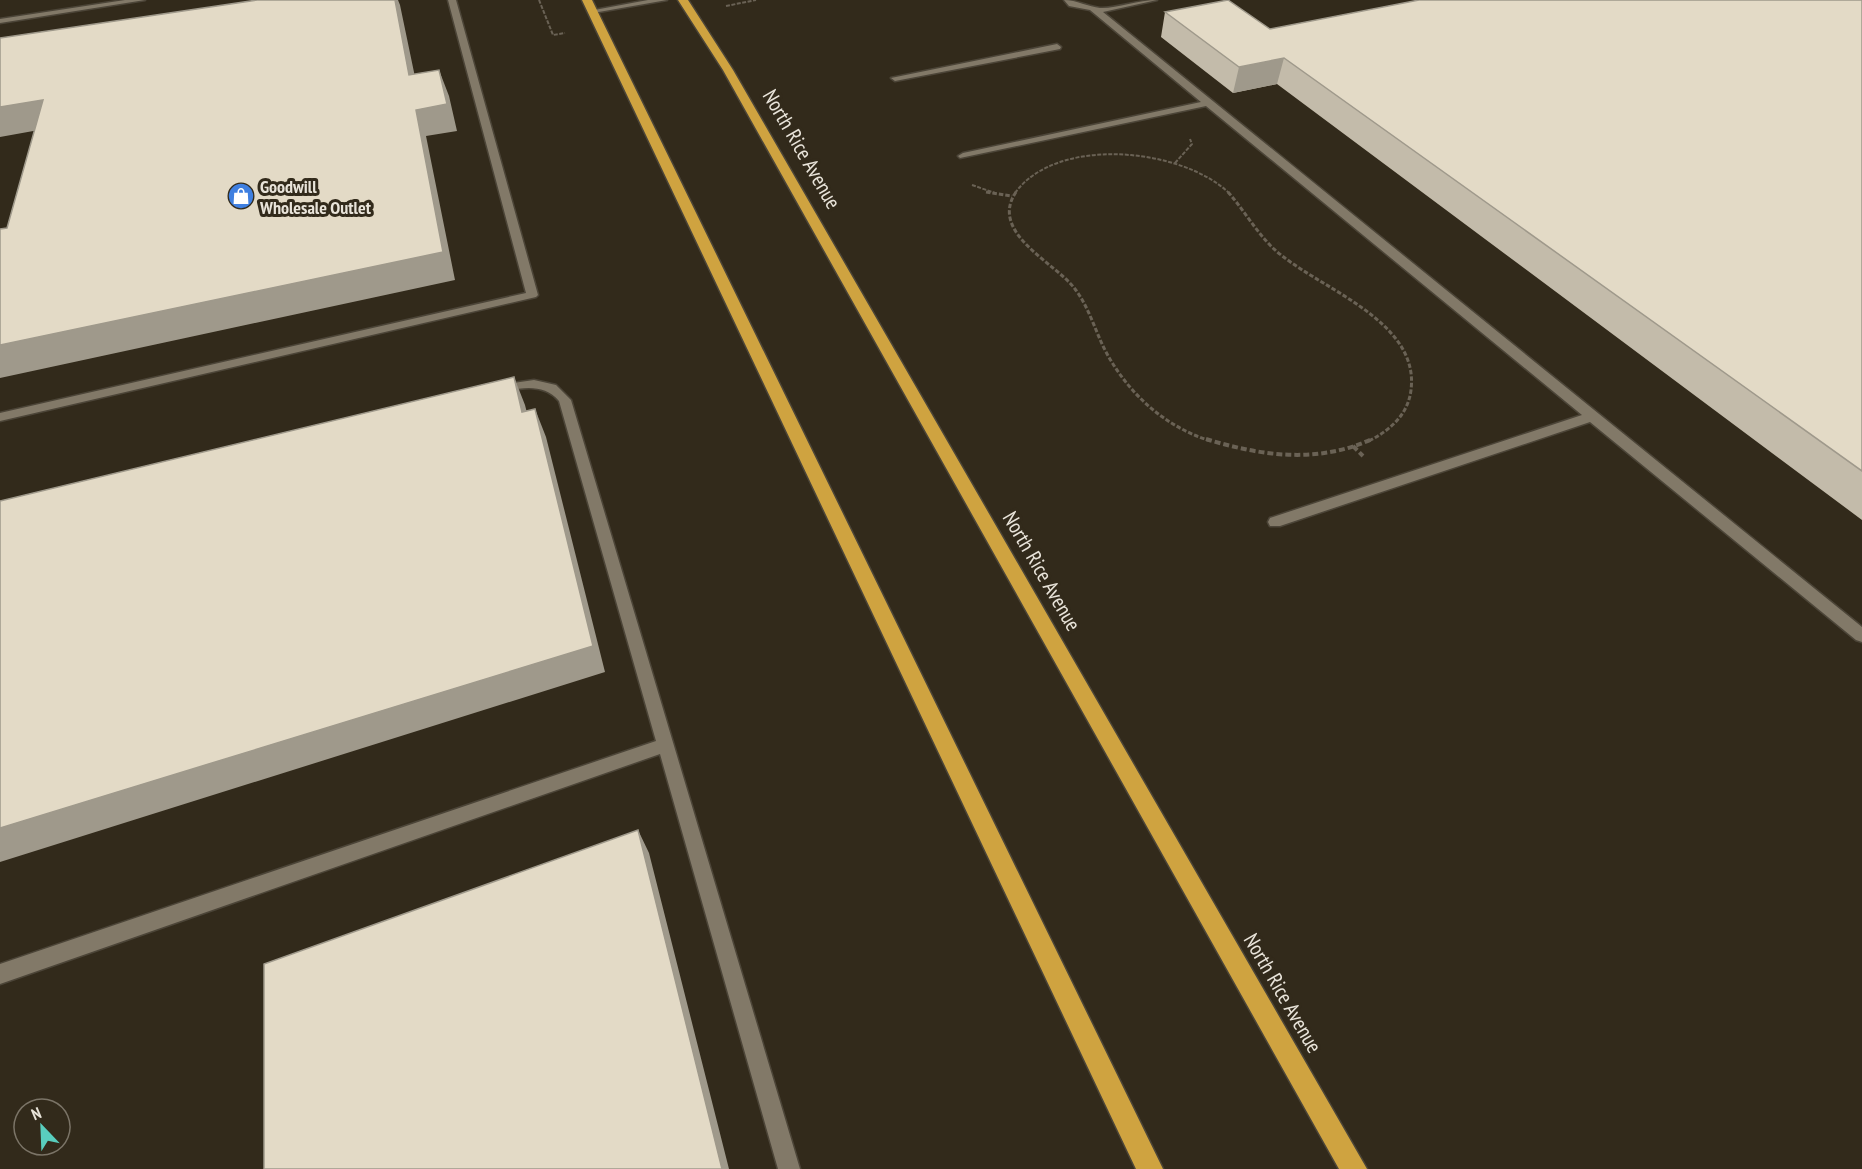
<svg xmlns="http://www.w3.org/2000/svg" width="1862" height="1169" font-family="'PT Sans Narrow',sans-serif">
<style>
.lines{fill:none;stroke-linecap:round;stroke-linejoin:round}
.lane-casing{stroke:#4c4538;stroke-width:3}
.secondary-casing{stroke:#4c4538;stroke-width:3}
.highway-casing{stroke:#4c4538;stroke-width:3}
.path-far2{stroke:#6a6255;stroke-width:2;stroke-dasharray:4 1.5;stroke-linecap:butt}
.path-far1{stroke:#6a6255;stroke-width:3;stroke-dasharray:4.5 2;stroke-linecap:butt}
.path{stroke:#6a6255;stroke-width:4;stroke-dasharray:6 3;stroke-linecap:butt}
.lane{fill:#827968;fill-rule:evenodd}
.secondary{fill:#827968;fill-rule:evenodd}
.highway{fill:#cfa340;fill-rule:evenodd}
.wall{fill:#c3bbaa}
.shaded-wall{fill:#9f998b}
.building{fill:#e3dac6;stroke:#9f998b;stroke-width:1.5}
.labels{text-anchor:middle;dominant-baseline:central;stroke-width:6;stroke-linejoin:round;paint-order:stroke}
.far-poi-label{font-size:18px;font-weight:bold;fill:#e9e4da;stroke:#322a1b;text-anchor:start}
.street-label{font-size:21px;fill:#e9e4da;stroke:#322a1b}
</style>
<rect width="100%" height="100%" fill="#322a1b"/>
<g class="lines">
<!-- lane casing -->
<g class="lane-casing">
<path id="lane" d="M125 0H145L0 23V19Z
M448 0H456L538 295 536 297 0 421V413L526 293Z
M1064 0C1076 0 1089 7 1100 8 1115 9 1138 0 1157 0L1103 12 1862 627V642L1856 640 1590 422 1280 526H1270L1268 522 1270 518 1582 415 1206 106 960 158 958 156 963 153 1201 102 1090 10 1069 6Z
M1057 44 1061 47 1060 49 895 81 891 78Z
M534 380 556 385 571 400 800 1169H778L660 754 0 984V964L656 741 559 401C543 382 519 388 497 393L491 389 493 386Z"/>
</g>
<!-- secondary casing -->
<g class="secondary-casing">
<path id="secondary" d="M648 0H667L593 13 589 11Z"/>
</g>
<!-- highway casing -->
<g class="highway-casing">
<path id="highway" d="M582 0H592L1163 1169H1136Z
M678 0H688L733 70 1367 1169H1339L723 70Z"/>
</g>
<!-- path-far2 -->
<path class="path-far2" d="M539 0 553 35 565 33
M726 6 756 0
M1175 163 1192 144 1190 139
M972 185 995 193
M1015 193C1057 135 1182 148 1229 193"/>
<!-- path-far1 -->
<path class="path-far1" d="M986 192 1012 196
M1016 192C988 233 1056 263 1075 289 1088 306 1094 327 1103 346 1125 391 1164 427 1211 441
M1228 192C1244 210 1256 232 1274 249 1316 288 1420 319 1411 390 1408 415 1390 430 1369 441"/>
<!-- path -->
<path class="path" d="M1206 439C1261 456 1318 464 1372 439
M1353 446 1363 456"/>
<!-- lane -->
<use href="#lane" class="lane"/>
<!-- secondary -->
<use href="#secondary" class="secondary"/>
<!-- highway -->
<use href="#highway" class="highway"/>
</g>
<!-- wall -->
<path class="wall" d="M1862 0V520L1277 84 1233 93 1161 37 1165 12 1270 29Z"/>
<!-- shaded-wall -->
<path class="shaded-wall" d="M395 0H398L400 5 420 101 409 75Z
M1284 58 1277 84 1233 93 1239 67Z
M439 70 449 96 457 131 426 136 455 280 0 378V345L416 110Z
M43 100 61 126 0 137V107Z
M514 377 525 405 534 441 522 412Z
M535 409 546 437 605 672 0 862V828Z
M638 830 649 853 729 1169H722Z"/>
<!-- building -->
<path class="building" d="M257 0H395L409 75 439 70 447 104 416 110 443 252 0 345V229L7 228 43 100 0 107V38Z
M1228 0 1270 29 1419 0H1862V471L1284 58 1239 67 1165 12Z
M514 377 522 412 535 409 593 646 0 828V501Z
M638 830 722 1169H264V964Z"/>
<!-- icons -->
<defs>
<g id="shop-disc" transform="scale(1.35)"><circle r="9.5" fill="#3f7fe0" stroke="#322a1b"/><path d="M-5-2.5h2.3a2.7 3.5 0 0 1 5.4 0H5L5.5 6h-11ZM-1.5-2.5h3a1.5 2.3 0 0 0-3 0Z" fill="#fff"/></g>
</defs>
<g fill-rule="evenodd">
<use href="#shop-disc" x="241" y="196"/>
</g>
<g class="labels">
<!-- far-poi labels -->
<g class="far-poi-label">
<text x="260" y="186">Goodwill<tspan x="260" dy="21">Wholesale Outlet</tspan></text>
</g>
<!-- street labels -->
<g class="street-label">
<text transform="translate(802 149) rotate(60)">North Rice Avenue</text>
<text transform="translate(1042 571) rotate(60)">North Rice Avenue</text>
<text transform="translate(1283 993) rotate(60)">North Rice Avenue</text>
</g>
</g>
<!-- north arrow -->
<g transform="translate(42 1127) rotate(337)"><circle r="28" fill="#322a1b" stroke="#7b7467" stroke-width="1.5"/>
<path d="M0-4.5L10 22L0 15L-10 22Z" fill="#59cebe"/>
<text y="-9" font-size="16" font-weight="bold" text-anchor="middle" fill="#e9e4da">N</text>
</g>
</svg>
